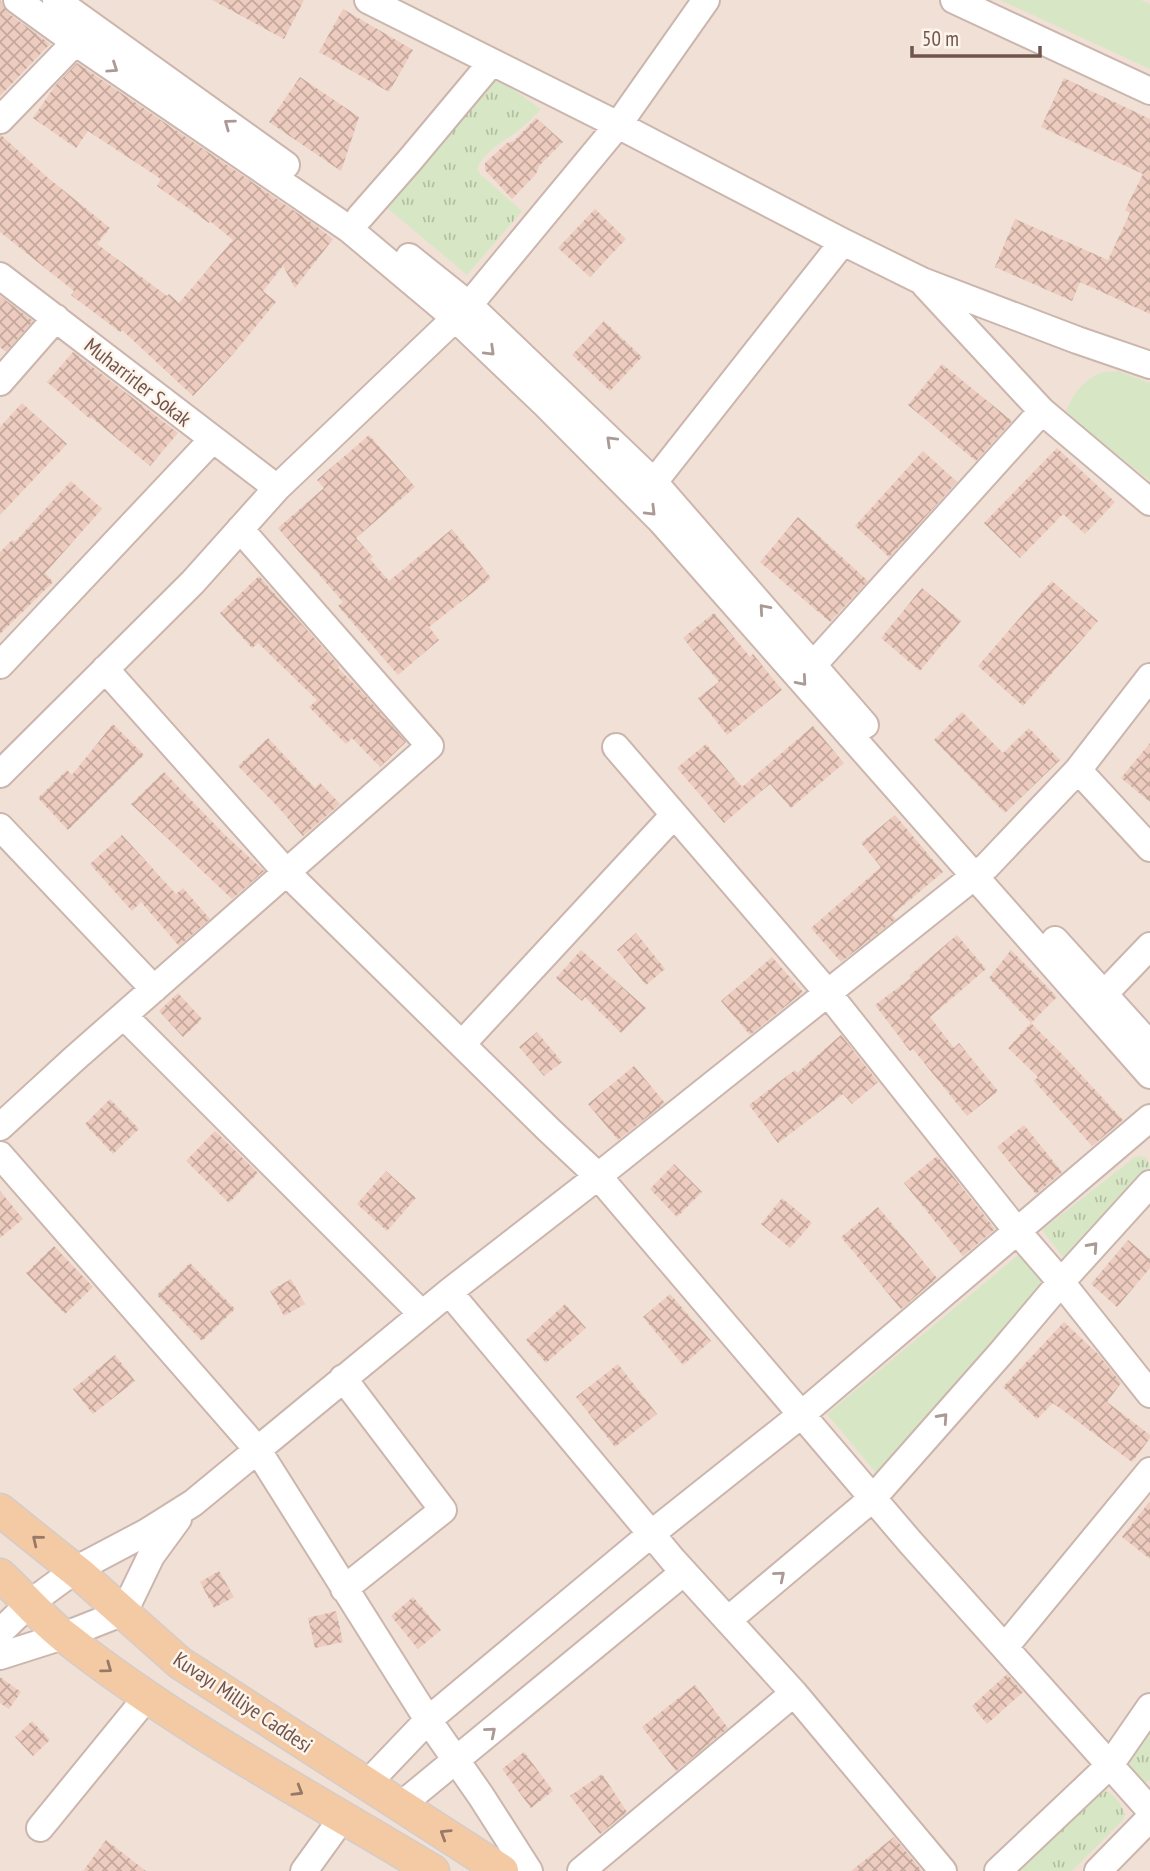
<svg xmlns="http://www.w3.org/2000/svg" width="1150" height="1871" font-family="'PT Sans Narrow',sans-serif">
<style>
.residential{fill:#f1e0d5}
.grass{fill:url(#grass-tufts)}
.green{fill:#d7e7c5}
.building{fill:url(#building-cross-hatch)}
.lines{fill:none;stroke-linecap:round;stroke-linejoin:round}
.minor-casing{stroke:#cbb6ad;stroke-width:30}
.major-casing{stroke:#d4ccca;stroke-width:35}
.minor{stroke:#fff;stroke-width:26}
.major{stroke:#f3caa3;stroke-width:32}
.oneway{stroke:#aa9994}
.oneway2{stroke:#987867}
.labels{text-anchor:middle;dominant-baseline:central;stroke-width:5;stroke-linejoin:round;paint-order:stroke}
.street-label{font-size:21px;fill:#71554d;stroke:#fdf4eb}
</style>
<defs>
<pattern id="grass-tufts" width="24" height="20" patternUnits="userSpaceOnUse" patternTransform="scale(1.75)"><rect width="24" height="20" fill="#d7e7c5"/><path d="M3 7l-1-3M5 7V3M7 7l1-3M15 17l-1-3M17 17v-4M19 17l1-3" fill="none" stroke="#b3bea2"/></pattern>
<pattern id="building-cross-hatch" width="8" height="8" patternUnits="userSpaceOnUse" patternTransform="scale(1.75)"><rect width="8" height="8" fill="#edcbbf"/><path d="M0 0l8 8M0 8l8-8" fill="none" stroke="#c4a89d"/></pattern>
</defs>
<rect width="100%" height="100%" fill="#faefe6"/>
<!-- residential -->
<path class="residential" d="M0 0H1150V1871H0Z"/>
<!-- grass -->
<path class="grass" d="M495 77 541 109C534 116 528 123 520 129 505 141 485 150 477 169L480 174 522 211 467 275 386 207Z
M1141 1156 1147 1158 1150 1168 1066 1261 1042 1230 1135 1157Z
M1150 1719V1780L1145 1783 1133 1770 1125 1755Z
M1103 1789C1115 1795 1120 1802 1125 1814L1123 1820 1072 1871H1018Z"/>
<!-- green -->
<path class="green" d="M1000 0H1141L1150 4V69Z
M1119 371 1150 383V481L1088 431 1066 411C1072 396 1082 382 1096 375 1102 371 1112 372 1119 371Z
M1022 1252 1047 1285 877 1474 827 1414Z"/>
<!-- building -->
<path class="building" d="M0 0 8 13 50 44 0 96Z
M212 0H304L284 39Z
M343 9 413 50 389 92 319 52Z
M77 63 315 225 333 239 295 288 283 266 263 291 276 302 233 354 193 396 122 330 120 332 71 295 74 291 0 232V135H1L47 177 110 228 97 244 167 296 169 294 179 303 233 240 210 221 209 223 157 186 161 179 88 131 76 148 33 118 55 86Z
M300 77 359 117 341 171 269 122Z
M1064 78 1150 119V314L1080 282 1072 301 995 267 1015 219 1108 260 1130 213 1125 210 1143 174 1041 127Z
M536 118 563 142 539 166 536 174 512 199 485 170V163L507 143 514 141Z
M595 209 626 239 590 277 558 248Z
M0 296 33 321 6 352 0 347Z
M604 321 642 357 610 391 572 355Z
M73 352 178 433 150 466 91 417 90 419 47 382Z
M942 364 1012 421 976 461 908 405Z
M22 403 67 444 0 515V427Z
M369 435 415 487 356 538 373 557 370 559 389 581 452 529 491 578 429 627 439 640 398 675 338 606 343 602 278 528 324 488 317 480Z
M1057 448 1115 502 1085 534 1063 514 1020 558 984 523Z
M923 451 957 482 889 557 855 526Z
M71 481 102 509 45 573 53 582 0 634V552L12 540 15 542Z
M798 517 868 581 830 622 760 562Z
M259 576 339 666 338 668 362 692 406 742 380 767 352 738 346 744 309 707 317 700 258 643 252 648 220 613Z
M1052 581 1098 621 1023 706 978 666Z
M922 588 961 621 920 671 881 638Z
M714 613 750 657 753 654 782 690 727 735 698 698 719 682 683 638Z
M962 712 1003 753 1029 728 1060 760 1005 813 934 740Z
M113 724 144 755 68 830 38 798 67 770 72 775Z
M813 726 844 763 791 808 770 784 724 823 677 768 706 744 742 787Z
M268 738 315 788 320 783 340 804 303 836 278 807 238 766Z
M1150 743V802L1121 778Z
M164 772 225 835 264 871 232 899 131 804Z
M895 815 943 872 892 915 896 919 841 962 811 928 881 867 861 843Z
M122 835 176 894 183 888 210 919 179 946 141 902 132 911 90 864Z
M636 933 665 969 646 985 617 950Z
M957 935 986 969 930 1017 954 1048 959 1043 998 1091 967 1116 913 1049 910 1051 875 1005 911 978 909 976Z
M581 950 646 1008 621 1033 585 997 582 1001 556 978Z
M1011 950 1057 997 1031 1023 989 978Z
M772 957 803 992 750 1035 721 1001Z
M178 993 202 1019 183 1037 159 1011Z
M1031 1023 1061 1053 1123 1120 1092 1146 1034 1081 1038 1077 1008 1048Z
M537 1032 562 1062 544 1076 519 1047Z
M841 1035 878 1082 852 1104 843 1094 778 1143 749 1105 795 1070 797 1073Z
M634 1066 665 1103 618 1140 588 1104Z
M110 1099 139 1129 113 1154 85 1124Z
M1024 1125 1062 1172 1036 1194 997 1147Z
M215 1131 258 1173 229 1203 186 1161Z
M937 1156 995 1229 963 1256 904 1183Z
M674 1164 702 1192 677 1217 650 1189Z
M386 1171 416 1198 387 1231 357 1204Z
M0 1191 23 1219 0 1238Z
M782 1198 812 1223 790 1248 761 1224Z
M878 1207 937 1278 901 1309 841 1237Z
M1128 1240 1150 1259V1268L1117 1307 1091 1284Z
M54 1246 93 1287 65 1314 26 1273Z
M190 1263 235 1309 202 1341 157 1295Z
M291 1279 305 1304 284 1316 270 1291Z
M670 1294 711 1341 683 1365 643 1317Z
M565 1304 586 1328 546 1363 526 1340Z
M1064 1322 1098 1354 1121 1383 1107 1402 1150 1435V1438L1132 1462 1053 1403 1037 1419 1003 1387Z
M115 1355 135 1381 93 1414 73 1389Z
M618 1364 657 1414 615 1447 576 1397Z
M1150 1501V1559L1122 1537Z
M219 1571 234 1597 214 1608 200 1582Z
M413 1597 441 1630 418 1649 391 1616Z
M336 1611 343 1642 315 1648 308 1618Z
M1007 1674 1023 1692 987 1724 972 1706Z
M0 1677 21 1692 9 1709 0 1703Z
M695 1685 728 1728 676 1771 642 1727Z
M32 1721 50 1740 33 1756 15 1737Z
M524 1752 553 1791 531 1808 502 1769Z
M602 1774 627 1812 600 1834 570 1796Z
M894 1837 922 1871H851Z
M106 1840 146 1871H83Z"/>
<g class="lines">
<!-- minor casing -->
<g class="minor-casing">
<path id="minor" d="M17 0 75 42 349 229 455 318 546 405 661 521 1150 1075
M56 0 286 165
M368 0 618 125 843 242 922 281 1077 340 1150 365
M954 0 1150 91
M0 120 88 29
M360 217 410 160 492 62
M409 257 469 305 654 482 865 725
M0 276 277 488
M925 285 1042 411 1150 502
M0 382 56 318
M654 482 843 242
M0 665 213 439
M813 665 1042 411
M105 669 287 873 549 1130 598 1176 911 1543 1150 1810
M616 747 827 992 1017 1231 1061 1282 1150 1394
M1078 770 1150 848
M0 774 193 582 277 488 469 305 618 125 706 0
M0 827 154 989
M1055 940 1150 1045
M1104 994 1150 946
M124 1016 422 1314
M462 1044 674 815
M0 1127 74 1059 430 746 240 529
M0 1155 257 1449 428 1720 481 1796 529 1871
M449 1292 673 1560 794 1693 943 1871
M343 1378 443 1510 344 1589
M728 1620 873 1498 1001 1353 1061 1282 1150 1184
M0 1632 30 1603 75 1570 147 1532 193 1503 449 1292 592 1181 987 866 1078 770 1150 677
M1005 1647 1150 1471
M0 1656 63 1636 124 1612 151 1556 178 1519
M366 1785 428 1720 651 1534 802 1414 1150 1118
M400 1806 684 1572
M40 1828 147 1697
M304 1871 343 1817
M581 1871 794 1693
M998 1871 1110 1765 1150 1707
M1098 1871 1150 1818"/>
</g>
<!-- major casing -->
<g class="major-casing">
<path id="major" d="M0 1510 81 1575 180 1663 502 1871
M0 1575C21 1594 43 1620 65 1637 179 1727 309 1796 433 1871"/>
</g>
<!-- minor -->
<use href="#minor" class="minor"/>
<!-- major -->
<use href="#major" class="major"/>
</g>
<!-- one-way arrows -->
<defs><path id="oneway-chevron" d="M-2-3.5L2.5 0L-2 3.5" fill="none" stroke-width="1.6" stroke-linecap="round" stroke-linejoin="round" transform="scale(1.75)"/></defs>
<g class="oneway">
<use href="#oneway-chevron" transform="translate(113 68) rotate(34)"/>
<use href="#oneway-chevron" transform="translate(229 124) rotate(-144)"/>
<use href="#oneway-chevron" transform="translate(490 351) rotate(44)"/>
<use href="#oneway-chevron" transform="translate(611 441) rotate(-136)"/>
<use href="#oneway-chevron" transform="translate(651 511) rotate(45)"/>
<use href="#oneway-chevron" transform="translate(764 609) rotate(-131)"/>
<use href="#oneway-chevron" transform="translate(802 681) rotate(49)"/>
<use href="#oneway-chevron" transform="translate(1093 1247) rotate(-48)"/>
<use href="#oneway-chevron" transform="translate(943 1418) rotate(-48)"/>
<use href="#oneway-chevron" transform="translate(780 1576) rotate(-40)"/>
<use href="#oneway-chevron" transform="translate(491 1732) rotate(-40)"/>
</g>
<g class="oneway2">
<use href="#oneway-chevron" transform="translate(37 1540) rotate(-141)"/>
<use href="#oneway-chevron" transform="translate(107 1668) rotate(36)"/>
<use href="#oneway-chevron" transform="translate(298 1791) rotate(31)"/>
<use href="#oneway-chevron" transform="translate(445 1834) rotate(-148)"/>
</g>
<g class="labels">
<!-- street labels -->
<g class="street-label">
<text transform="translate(138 382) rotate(38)">Muharrirler Sokak</text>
<text transform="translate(243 1702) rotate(34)">Kuvayı Milliye Caddesi</text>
</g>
</g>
<!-- scale -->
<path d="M912 46v10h128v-10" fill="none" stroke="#71554d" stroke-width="3.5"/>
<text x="922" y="46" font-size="21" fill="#71554d" stroke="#fdf4eb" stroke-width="5" paint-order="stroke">50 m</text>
</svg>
